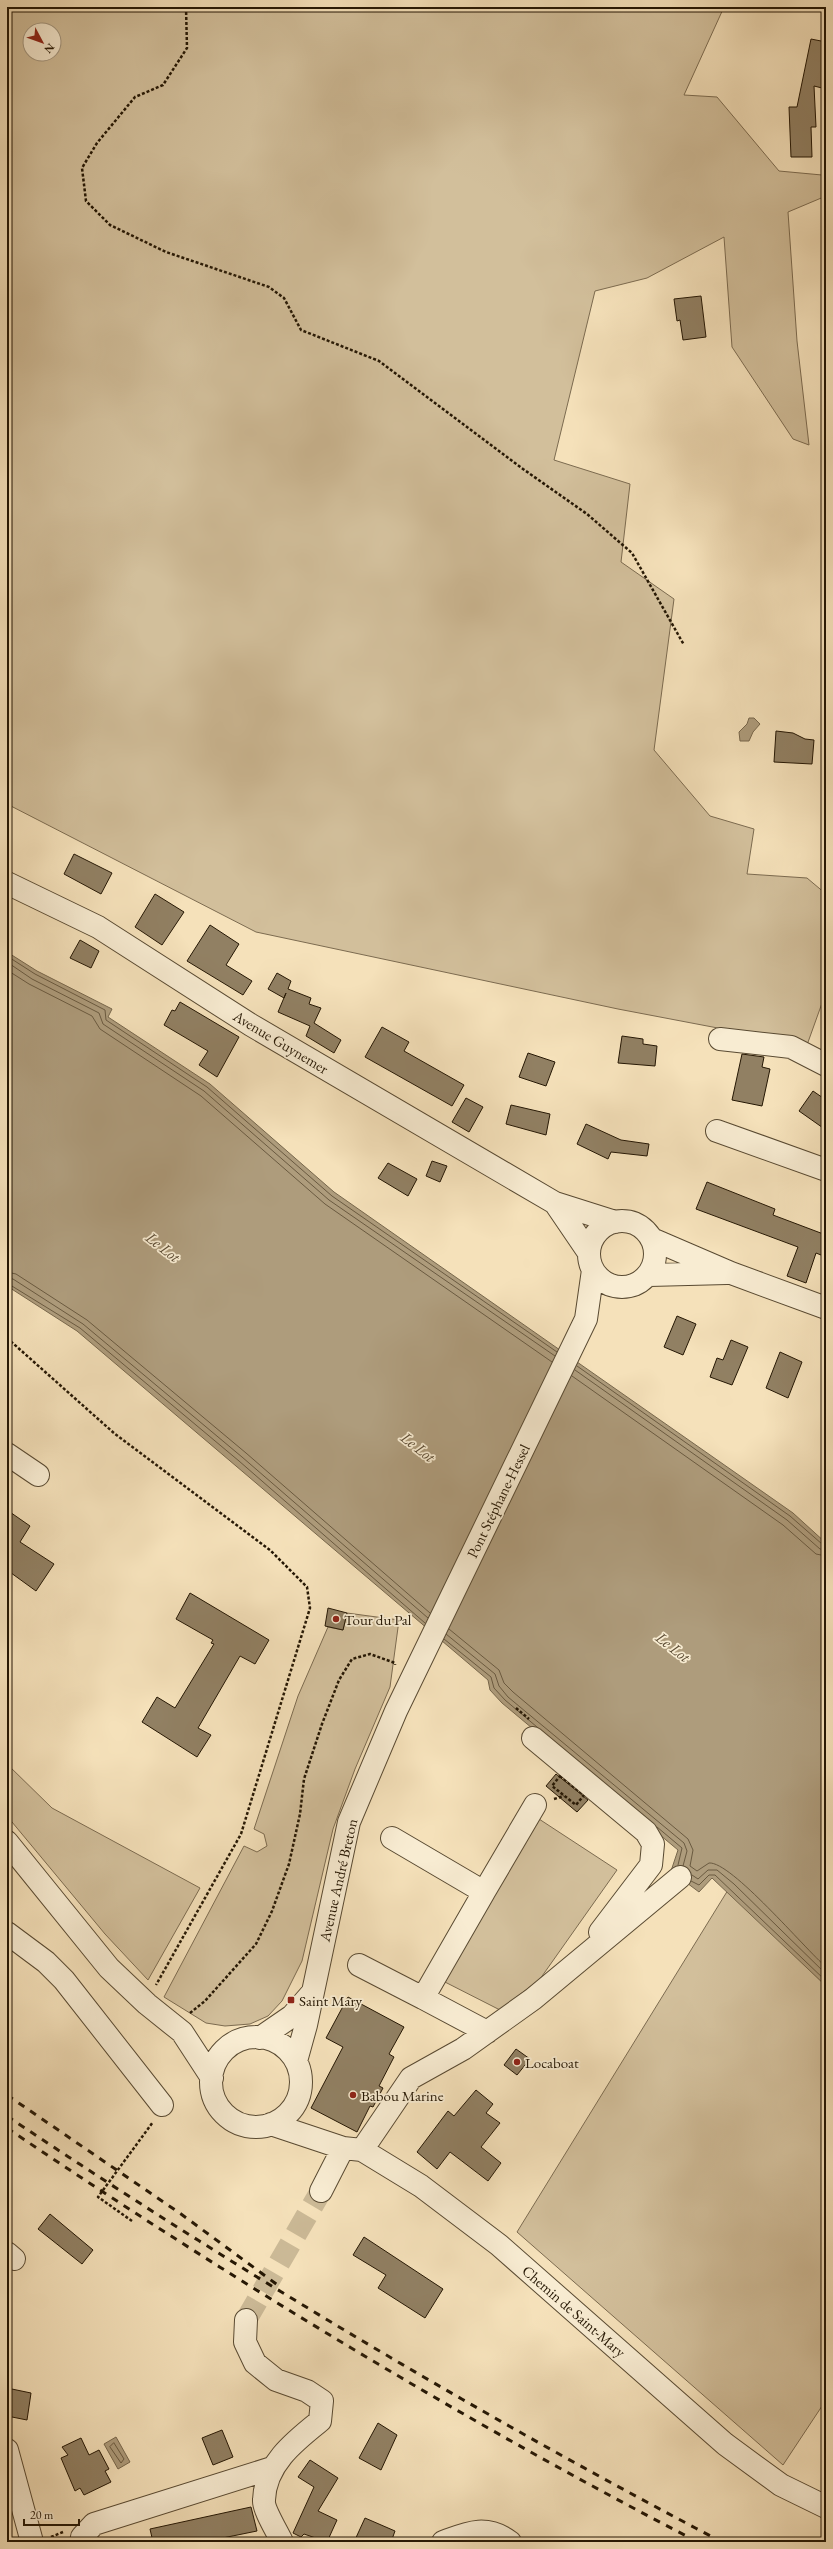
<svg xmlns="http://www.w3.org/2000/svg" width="833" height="2549" font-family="'EB Garamond',serif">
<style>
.green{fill:#d2bf9b;stroke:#7c6b50;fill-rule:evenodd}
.water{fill:#ae9c7c;stroke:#77674c}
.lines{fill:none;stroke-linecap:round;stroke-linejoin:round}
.shore{stroke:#6a5a40;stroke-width:1}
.building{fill:#918063;stroke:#251704}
.minor-tunnel{stroke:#cbb996;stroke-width:22;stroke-dasharray:22 11;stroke-linecap:butt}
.minor-casing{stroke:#594a32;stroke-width:24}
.path{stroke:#251704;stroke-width:2.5;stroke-dasharray:3 2;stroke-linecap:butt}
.minor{stroke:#f8ecd2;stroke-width:22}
.rail{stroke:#251704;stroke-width:3;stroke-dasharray:7 7;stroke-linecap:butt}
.poi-dot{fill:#8f2418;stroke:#f8ecd2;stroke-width:1.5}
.labels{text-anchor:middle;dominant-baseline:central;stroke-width:3.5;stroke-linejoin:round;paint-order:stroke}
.street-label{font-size:15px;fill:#251704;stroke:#f8ecd2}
.poi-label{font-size:15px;fill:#251704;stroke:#f8ecd2;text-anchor:start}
.water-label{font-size:16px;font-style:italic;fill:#5c4c34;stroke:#f8ecd2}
</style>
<rect width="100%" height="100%" fill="#f5e1ba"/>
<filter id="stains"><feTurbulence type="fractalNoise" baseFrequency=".005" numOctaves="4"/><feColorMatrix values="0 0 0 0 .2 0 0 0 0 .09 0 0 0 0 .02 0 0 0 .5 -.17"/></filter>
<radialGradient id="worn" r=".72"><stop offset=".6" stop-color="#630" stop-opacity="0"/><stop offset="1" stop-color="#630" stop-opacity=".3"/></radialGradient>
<!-- green -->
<path class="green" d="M7 7H724L684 95 717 97 779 171 822 175 826 196 788 212 797 341 809 445 793 439 732 347 724 237 647 278 595 291 554 460 630 484 621 562 674 599 654 750 710 816 754 829 747 874 807 878 826 894V992L807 1045 618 1009 256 932 7 804ZM30 30H54V54H30Z
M347 1613 399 1620 390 1687 355 1769 333 1829 302 1961 282 2001 268 2016 250 2024 225 2026 206 2023 164 1997 244 1846 257 1852 267 1846 264 1834 254 1829 298 1696 328 1627 343 1630Z
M7 1764 52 1808 200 1888 148 1980 105 1934 7 1816Z
M539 1819 617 1870 540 1979 500 2010 441 1980Z
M728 1890 826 1986V2400L783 2465 517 2232Z"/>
<!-- water -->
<path class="water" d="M749 718H754L760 724 753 732 749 741H740L739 732 747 724Z
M7 952 37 971 112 1009 108 1017 210 1084 334 1192 793 1513 826 1543V1986L712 1878 699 1892 671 1871 678 1850 502 1703 490 1690 488 1680 77 1331 7 1286Z
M116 2437 130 2462 118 2469 104 2444Z"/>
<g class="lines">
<!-- shore -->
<path class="shore" d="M7 956 35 974 105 1010 106 1020 207 1087 332 1196 557 1352
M7 962 32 979 99 1013 103 1024 204 1091 329 1200 555 1356
M7 970 29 984 92 1016 100 1029 201 1096 325 1204 552 1362
M7 1272 16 1274 87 1320 246 1453 430 1613
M7 1278 13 1279 83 1324 242 1457 428 1618
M7 1283 80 1328 239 1461 425 1623
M577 1366 790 1516 822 1544 826 1545
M575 1370 787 1520 820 1549 826 1550
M572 1376 783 1525 816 1554 826 1556
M449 1629 499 1670 504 1683 513 1692 688 1839 693 1850 690 1866 697 1871 709 1863C731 1861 805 1949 826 1967
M446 1634 495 1674 499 1686 508 1697 684 1843 687 1851 683 1866
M444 1639 491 1677 494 1688 505 1700 537 1727
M657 1827 682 1848 678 1865
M692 1875 698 1879 708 1870H717L734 1884 826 1974
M691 1881 699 1885 709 1875H715L826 1981
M114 2443 124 2459 121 2463 110 2447Z"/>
</g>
<!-- building -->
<path class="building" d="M811 39 826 42V89L814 86 816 127H811L812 157H791L789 107H797Z
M701 296 706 337 683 340 680 320 677 321 674 299Z
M776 731 793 733 805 739 814 740 812 764 774 762Z
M74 854 112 873 101 894 64 874Z
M155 894 184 912 162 945 135 927Z
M210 925 239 944 226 965 252 981 243 995 187 961Z
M80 940 99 951 91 968 70 958Z
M277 973 291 981 288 989 311 998 309 1004 321 1008 314 1023 341 1040 334 1053 306 1036 310 1026 278 1012 286 993 284 998 268 989Z
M180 1002 239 1037 217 1077 199 1065 208 1051 164 1025 172 1010 175 1011Z
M382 1027 409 1042 404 1051 464 1085 452 1106 365 1057Z
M622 1036 643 1039V1044L657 1046 655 1066 618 1063Z
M528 1053 555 1062 546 1086 519 1077Z
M742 1054 764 1057 762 1067 770 1069 762 1106 732 1100Z
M813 1091 826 1100V1130L799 1111Z
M466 1098 483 1107 469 1132 452 1122Z
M511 1105 550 1114 546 1135 506 1124Z
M586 1124 621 1140 649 1144 647 1156 611 1152 608 1159 577 1144Z
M432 1161 447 1166 440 1182 426 1176Z
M388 1163 417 1179 408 1196 378 1178Z
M707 1182 775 1209 773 1215 826 1235V1257L816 1253 806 1283 787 1276 798 1247 696 1209Z
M677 1316 696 1324 683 1355 664 1347Z
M731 1340 748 1347 732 1385 710 1377 717 1358 723 1360Z
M780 1352 802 1362 788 1398 766 1388Z
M7 1510 30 1526 20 1542 54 1564 36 1591 7 1570Z
M190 1593 269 1640 255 1664 240 1656 198 1728 211 1735 197 1757 142 1722 157 1697 175 1708 214 1644 211 1643 213 1640 176 1619Z
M328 1608 347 1613 343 1630 325 1626Z
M556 1774 588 1800 577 1812 546 1786Z
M348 1997 404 2027 389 2054 394 2057 379 2086 383 2088 373 2107 370 2106 357 2132 311 2108 343 2047 326 2038Z
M516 2049 530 2059 517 2075 504 2065Z
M476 2090 493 2104 486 2113 500 2123 481 2147 501 2163 488 2181 450 2152 437 2169 417 2152 448 2111 454 2116Z
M50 2214 93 2250 82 2264 38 2229Z
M364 2237 443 2289 425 2318 378 2288 386 2275 353 2255Z
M7 2388 31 2393 27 2420 7 2416Z
M378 2423 397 2435 381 2470 359 2458Z
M222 2430 233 2457 213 2465 202 2438Z
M81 2438 89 2455 99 2450 109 2469 105 2471 111 2482 84 2495 80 2488 75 2491 61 2458 68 2455 62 2447Z
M310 2460 338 2478 318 2511 337 2520 327 2542 304 2534 301 2537 293 2533 314 2487 298 2477Z
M251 2507 257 2531 203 2542H153L150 2529Z
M365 2518 395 2531 391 2542H354Z"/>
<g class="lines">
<!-- minor-tunnel -->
<path class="minor-tunnel" d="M246 2320 321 2191"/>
<!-- minor casing -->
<g class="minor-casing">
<path id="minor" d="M7 883 98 927 251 1025 555 1203 615 1222
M720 1039 791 1047 826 1065
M717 1131 826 1170
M555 1203 589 1253
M589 1254a33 33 0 1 1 66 0a33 33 0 1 1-66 0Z
M652 1239 731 1273 826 1308
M649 1275 727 1273
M7 1454 38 1475
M533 1738 646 1832 653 1844 651 1865 600 1932
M392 1838 484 1892 423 1998 487 2032
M7 1842 109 1968 147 2004 182 2032 212 2078
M484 1892 535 1805
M7 1933 46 1962 64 1980 162 2105
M359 1965 423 1998
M211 2082a45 45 0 1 1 90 0a45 45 0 1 1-90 0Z
M260 2038 292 2016 312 1993
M296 2061 306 2025 349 1822 396 1711 586 1319 593 1270
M271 2124 343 2148 362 2150 421 2186 499 2245 725 2444 781 2485 826 2507
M362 2150 411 2078 463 2049 533 1999 680 1877
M321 2191 343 2148
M7 2253 14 2259
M246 2320 245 2342 255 2363 276 2380 307 2391 322 2401 320 2421C295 2441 265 2464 264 2500 263 2509 278 2533 282 2542
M7 2450 32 2542
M84 2542 82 2537 94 2524 272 2468
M443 2542C467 2533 486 2524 510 2542"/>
</g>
<!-- path -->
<path class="path" d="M186 7 187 48 163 85 135 97 97 143 82 168 86 201 110 225 166 252 269 287 284 298 301 330 379 361 523 469 587 514 632 553 684 645
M7 1338 115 1434 270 1550 307 1587 310 1608 241 1834 156 1985
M516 1708 529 1719
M560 1776 584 1795 576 1805 552 1786Z
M554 1799 564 1796
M190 2013 205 2001 256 1944 272 1911 289 1864 300 1814 304 1779 322 1724 339 1680 352 1659 370 1654 395 1663V1665
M132 2221 98 2197 153 2122
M51 2537 63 2532"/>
<!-- minor -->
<use href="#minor" class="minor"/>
<!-- rail -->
<path class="rail" d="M7 2095 181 2214 279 2286
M7 2116C238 2271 476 2413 722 2542
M7 2128C229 2278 460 2419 698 2542"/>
</g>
<!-- markers -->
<g class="poi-dot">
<circle cx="336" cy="1619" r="4"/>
<rect x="287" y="1996" width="8" height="8" rx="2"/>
<circle cx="517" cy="2062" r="4"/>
<circle cx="353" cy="2095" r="4"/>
</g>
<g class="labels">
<!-- street labels -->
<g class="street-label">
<text transform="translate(281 1042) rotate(31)">Avenue Guynemer</text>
<text transform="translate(498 1501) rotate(-64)">Pont Stéphane-Hessel</text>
<text transform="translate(338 1880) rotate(-77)">Avenue André Breton</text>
<text transform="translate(574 2311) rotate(41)">Chemin de Saint-Mary</text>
</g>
<!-- poi labels -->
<g class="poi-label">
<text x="344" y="1619">Tour du Pal</text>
<text x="299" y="2000">Saint Mary</text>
<text x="525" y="2062">Locaboat</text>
<text x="361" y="2095">Babou Marine</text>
</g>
<!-- water labels -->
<g class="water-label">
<text transform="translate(163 1247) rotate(38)">Le Lot</text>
<text transform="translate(418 1447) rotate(38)">Le Lot</text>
<text transform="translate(673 1647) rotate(38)">Le Lot</text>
</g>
</g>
<!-- margin -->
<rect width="833" height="2549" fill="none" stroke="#f5e1ba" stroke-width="24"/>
<rect x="8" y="8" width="817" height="2533" fill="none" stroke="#251704" stroke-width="2"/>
<rect x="12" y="12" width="809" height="2525" fill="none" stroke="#251704"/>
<!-- north arrow -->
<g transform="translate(42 42) rotate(131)"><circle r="19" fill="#f8ecd2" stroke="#a49780"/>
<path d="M0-3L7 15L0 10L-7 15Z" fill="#8f2418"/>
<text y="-6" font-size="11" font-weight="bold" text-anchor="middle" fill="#251704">N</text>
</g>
<!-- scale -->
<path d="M24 2519v6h55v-6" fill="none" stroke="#251704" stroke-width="2"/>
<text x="30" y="2519" font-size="12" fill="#251704" stroke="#f8ecd2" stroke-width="3" paint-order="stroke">20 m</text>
<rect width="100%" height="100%" filter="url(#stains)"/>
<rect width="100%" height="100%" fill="url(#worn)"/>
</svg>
